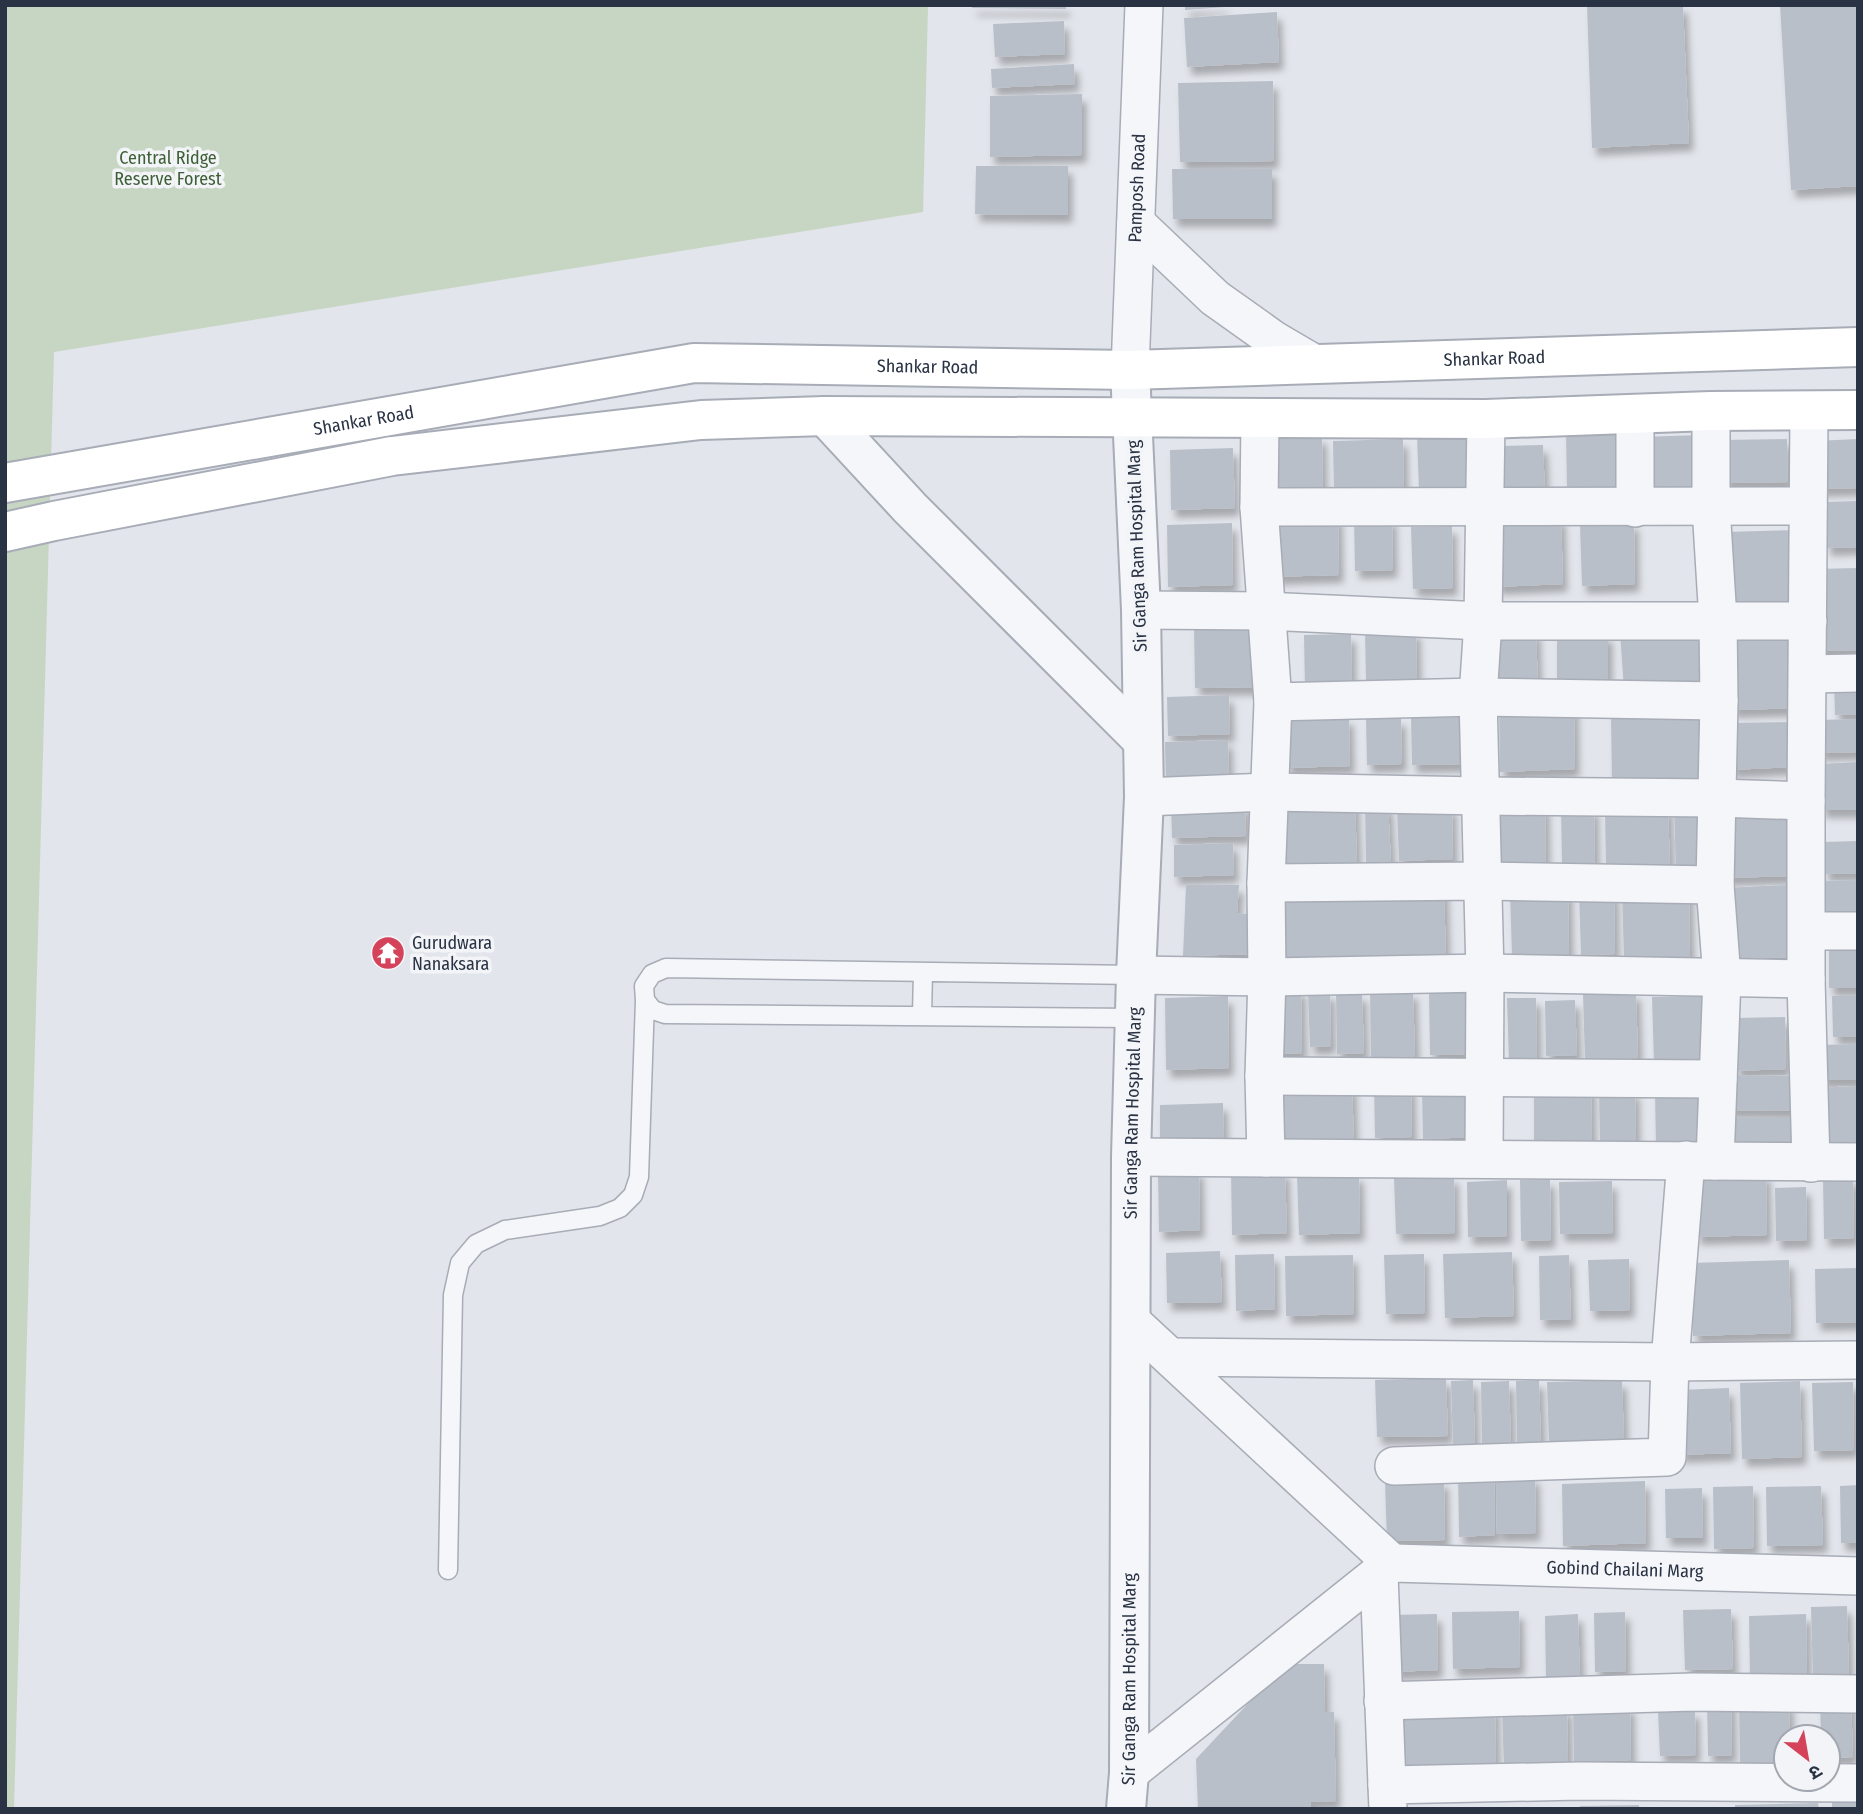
<svg xmlns="http://www.w3.org/2000/svg" width="1863" height="1814" font-family="'Fira Sans Condensed','Noto Sans Devanagari',sans-serif">
<style>
.green{fill:#c7d5c3}
.building{fill:#b9bfc9;filter:url(#shadow)}
.lines{fill:none;stroke-linecap:round;stroke-linejoin:round}
.service-casing{stroke:#a7acb6;stroke-width:21}
.minor-casing{stroke:#a7acb6;stroke-width:40}
.tertiary-casing{stroke:#a7acb6;stroke-width:42}
.secondary-casing{stroke:#a7acb6;stroke-width:42}
.service{stroke:#f5f6f9;stroke-width:18}
.minor{stroke:#f5f6f9;stroke-width:37}
.tertiary{stroke:#f5f6f9;stroke-width:38}
.secondary{stroke:#fff;stroke-width:38}
.labels{text-anchor:middle;dominant-baseline:central;stroke-width:7;stroke-linejoin:round;paint-order:stroke}
.park-label{font-size:18px;fill:#3e6036;stroke:#f2f4f8}
.street-label{font-size:18px;fill:#293344;stroke:#f2f4f8}
.poi-label{font-size:18px;fill:#293344;stroke:#f2f4f8;text-anchor:start}
</style>
<defs>
<filter id="shadow"><feDropShadow dx="4.5" dy="8" stdDeviation="3.5" flood-color="#0004"/></filter>
</defs>
<rect width="100%" height="100%" fill="#e2e5eb"/>
<!-- green -->
<path class="green" d="M5 5H928L923 212 54 352 14 1809H5Z"/>
<!-- building -->
<path class="building" d="M972 5H1066V9L972 8Z
M1185 5H1225V7L1185 10Z
M1587 5H1683L1689 143 1592 148Z
M1780 5H1858V186L1791 190Z
M1277 12 1279 62 1187 67 1184 18Z
M1064 21 1065 54 995 57 993 24Z
M1074 64 1075 84 992 88 991 69Z
M1273 81 1274 161 1180 162 1178 83Z
M1082 94V155L990 157V96Z
M976 166H1068V215L975 214Z
M1172 169H1272V219H1173Z
M1622 431 1623 487 1567 489 1566 433Z
M1477 433 1478 489 1419 491 1417 435Z
M1702 435 1704 489 1640 490 1639 437Z
M1322 436 1323 491 1268 492 1267 437Z
M1403 439 1404 490 1334 492 1333 441Z
M1787 439 1788 482 1723 483 1722 440Z
M1858 439V488L1815 489 1814 441Z
M1543 445 1545 494 1501 495 1499 446Z
M1233 448 1235 508 1171 510 1170 450Z
M1858 501V547L1826 548 1825 502Z
M1338 515 1339 575 1268 577 1267 517Z
M1561 516 1563 584 1496 587 1494 518Z
M1392 517 1393 570 1355 571 1354 519Z
M1634 522 1635 584 1582 586 1580 524Z
M1232 523 1233 585 1168 587 1167 525Z
M1452 526 1453 588 1413 589 1411 527Z
M1795 530 1796 601 1727 603 1725 532Z
M1858 568V650L1816 651 1814 569Z
M1258 624 1259 687 1195 688 1194 626Z
M1416 630 1417 682 1366 683 1365 631Z
M1536 630 1538 688 1497 689 1494 631Z
M1711 630 1715 687 1624 689 1620 633Z
M1803 632 1804 708 1731 710 1729 634Z
M1351 634 1352 688 1305 690 1304 635Z
M1608 634V688L1557 689V635Z
M1858 676V714L1835 715 1834 677Z
M1229 695 1230 734 1168 736 1167 697Z
M1574 705 1575 769 1500 772 1499 706Z
M1712 710 1711 783 1612 786 1611 713Z
M1349 717 1350 766 1286 768 1284 719Z
M1462 717 1463 764 1412 765 1411 718Z
M1401 718 1402 764 1367 765 1366 719Z
M1858 719V752L1818 753 1817 720Z
M1793 722 1794 767 1730 770 1729 723Z
M1228 740 1229 784 1166 785 1165 742Z
M1858 762V810H1821L1820 764Z
M1355 800 1357 864 1278 866 1277 802Z
M1365 802 1388 804 1391 863H1366Z
M1245 803 1246 836 1172 838 1171 805Z
M1708 803 1710 872 1676 873 1674 805Z
M1545 804 1546 867 1490 869 1488 806Z
M1452 806 1453 859 1399 861 1397 808Z
M1668 806 1670 870 1606 871 1605 808Z
M1561 807H1594L1595 865 1562 866Z
M1795 811 1796 876 1722 878 1721 813Z
M1858 841V873L1824 874 1823 842Z
M1233 843 1234 875 1174 877V845Z
M1858 880V914L1818 916 1817 881Z
M1186 885H1239L1237 913 1257 915 1255 954 1183 956Z
M1786 885 1789 957 1727 960 1724 888Z
M1444 886 1446 962 1286 967 1284 890Z
M1568 890 1569 955 1512 956 1510 891Z
M1689 890 1690 957 1624 959 1622 891Z
M1579 891H1614L1615 954 1581 955Z
M1829 941H1858V988H1829Z
M1301 988 1302 1053 1275 1054 1273 989Z
M1474 990 1476 1054 1430 1055 1429 991Z
M1413 991 1415 1056 1371 1058 1370 992Z
M1308 992H1330L1331 1046 1310 1047Z
M1636 992 1638 1058 1585 1060 1583 994Z
M1362 993 1364 1053 1337 1054 1336 994Z
M1228 996 1229 1068 1166 1070 1165 998Z
M1707 996 1709 1063 1654 1064 1652 997Z
M1832 996H1858V1037H1833Z
M1507 998H1536L1537 1061 1509 1062Z
M1575 1000 1577 1055 1546 1056 1545 1001Z
M1785 1017 1786 1069 1735 1071 1734 1018Z
M1858 1044V1080H1820L1819 1045Z
M1726 1075 1803 1076 1802 1111 1726 1110Z
M1591 1084 1592 1150 1534 1148V1086Z
M1274 1085H1352L1354 1142 1275 1144Z
M1374 1085H1411L1412 1137 1375 1138Z
M1858 1086V1148L1818 1150 1816 1088Z
M1477 1089 1478 1137 1423 1139 1422 1090Z
M1635 1090 1636 1141 1600 1142 1599 1091Z
M1699 1090 1700 1148 1656 1149 1655 1091Z
M1223 1103 1224 1147 1160 1148V1105Z
M1724 1118H1804L1802 1154 1723 1153Z
M1199 1169 1200 1230 1159 1232 1158 1170Z
M1285 1170 1287 1233 1232 1235 1231 1171Z
M1766 1173 1767 1235 1696 1237 1694 1175Z
M1359 1174 1360 1233 1299 1235 1297 1176Z
M1454 1176 1455 1233 1396 1234 1394 1178Z
M1823 1177H1853L1854 1238 1824 1239Z
M1550 1179 1551 1240 1521 1241 1520 1180Z
M1507 1180V1236L1468 1237 1467 1182Z
M1612 1181 1613 1233 1560 1234 1559 1182Z
M1806 1187 1807 1240 1776 1241 1775 1188Z
M1220 1251 1222 1302 1167 1303 1166 1253Z
M1512 1252 1514 1316 1445 1318 1443 1254Z
M1274 1254 1275 1309 1236 1311 1235 1255Z
M1424 1254 1425 1313 1386 1314 1384 1255Z
M1353 1255 1354 1314 1286 1316 1285 1256Z
M1569 1255 1571 1319 1540 1320 1539 1256Z
M1629 1259 1630 1310 1590 1311 1588 1260Z
M1789 1260 1791 1333 1693 1336 1691 1263Z
M1857 1268 1858 1322 1816 1323 1815 1269Z
M1446 1378 1448 1436 1377 1437 1375 1380Z
M1473 1380 1475 1443 1453 1444 1451 1381Z
M1539 1380 1541 1443 1517 1444 1516 1381Z
M1622 1380 1624 1441 1549 1443 1547 1382Z
M1509 1381 1511 1445 1482 1446 1481 1382Z
M1800 1381 1802 1457 1742 1459 1740 1383Z
M1853 1382 1854 1450 1814 1451 1812 1383Z
M1729 1388 1731 1453 1679 1455 1678 1390Z
M1494 1470 1495 1535 1459 1537 1458 1472Z
M1535 1476 1536 1533 1497 1534 1496 1477Z
M1444 1480 1445 1540 1387 1541 1385 1482Z
M1645 1481 1646 1543 1563 1546 1562 1484Z
M1858 1485V1543H1841L1840 1486Z
M1753 1486 1754 1548 1714 1549 1713 1487Z
M1821 1486 1823 1545 1767 1546 1766 1487Z
M1702 1488 1703 1538H1666L1665 1489Z
M1847 1606 1849 1676 1813 1677 1811 1607Z
M1731 1609 1733 1669 1685 1670 1683 1610Z
M1519 1611 1520 1667 1453 1669 1452 1612Z
M1625 1612 1626 1671 1595 1672 1594 1613Z
M1437 1614 1438 1670 1394 1672 1392 1615Z
M1578 1614 1580 1678 1546 1679 1545 1616Z
M1806 1614 1807 1676 1750 1678 1749 1616Z
M1285 1664H1324L1325 1712H1334L1336 1801 1311 1802V1809H1198L1196 1759Z
M1731 1698 1732 1755 1708 1756 1707 1699Z
M1851 1698 1853 1757 1828 1758V1737H1821L1820 1699Z
M1789 1701 1790 1737H1786V1764L1740 1765 1739 1703Z
M1630 1705 1631 1760 1574 1762 1573 1706Z
M1495 1706 1496 1774 1403 1777 1402 1708Z
M1567 1707 1568 1765 1504 1767 1502 1708Z
M1695 1710 1696 1755 1660 1756 1658 1711Z
M1858 1798V1809H1832V1799Z
M1818 1803 1819 1809H1735V1805Z
M1639 1805V1809H1580V1806Z"/>
<g class="lines">
<!-- service casing -->
<g class="service-casing">
<path id="service" d="M922 1015 923 972
M1134 1018 665 1014 653 1010 645 1000 644 986 652 974 666 968 1136 975
M448 1570 453 1295 460 1263 476 1244 505 1230 600 1216 620 1208 633 1195 639 1177 645 1000"/>
</g>
<!-- minor casing -->
<g class="minor-casing">
<g id="minor">
<path d="M1136 223 1215 298 1274 340 1315 364"/>
<path id="s1" d="M1130 370 1144 5"/>
<path d="M1711 411V507L1718 620 1719 701 1715 885 1722 978 1715 1161"/>
<path d="M1809 412 1806 801V979L1811 1163"/>
<path d="M1635 414V508"/>
<path d="M1260 419 1259 507 1273 702 1266 883 1267 977 1264 1076 1266 1158"/>
<path d="M1259 507 1808 506"/>
<path d="M1141 610 1266 611 1483 621H1808"/>
<path d="M1808 674 1858 673"/>
<path d="M1273 702 1478 697 1719 701"/>
<path d="M1144 797 1268 792 1481 796 1717 798 1806 801"/>
<path d="M1266 883 1482 881 1715 885"/>
<path d="M1807 931H1858"/>
<path d="M1136 975 1267 977 1485 973 1806 979"/>
<path d="M1264 1076 1718 1079"/>
<path d="M1131 1157 1858 1162"/>
<path d="M1484 1159 1485 973 1478 697 1483 621 1486 419"/>
<path d="M1171 1357 1670 1362 1858 1360"/>
<path d="M1394 1466 1667 1457 1670 1362 1686 1160"/>
<path id="s2" d="M1392 1563 1858 1576"/>
<path d="M1379 1574 1387 1785"/>
<path d="M1383 1701 1693 1692 1858 1694"/>
<path d="M1129 1773 1392 1563 1131 1321"/>
<path d="M1388 1809 1387 1785 1580 1781 1858 1783"/>
</g>
</g>
<!-- tertiary casing -->
<g class="tertiary-casing">
<g id="tertiary">
<path d="M825 416 910 508 1143 741"/>
<path id="s3" d="M1126 1809 1129 1773 1131 1157 1136 975 1144 797 1141 610 1130 370"/>
</g>
</g>
<!-- secondary casing -->
<g class="secondary-casing">
<g id="secondary">
<path id="s4" d="M5 483 694 363 1130 370 1858 347"/>
<path d="M5 532 54 521 392 456 701 420 825 416 1486 419 1711 411 1858 410"/>
</g>
</g>
<!-- service -->
<use href="#service" class="service"/>
<!-- minor -->
<use href="#minor" class="minor"/>
<!-- tertiary -->
<use href="#tertiary" class="tertiary"/>
<!-- secondary -->
<use href="#secondary" class="secondary"/>
</g>
<!-- icons -->
<defs>
<g id="temple-disc" transform="scale(1.75)"><circle r="9.5" fill="#d44359" stroke="#f2f4f8"/><path d="M0-6L5-2H3V0L6.5 2.5H4V6H1.5V3h-3V6H-4V2.5H-6.5L-3 0V-2H-5Z" fill="#fff"/></g>
</defs>
<g fill-rule="evenodd">
<use href="#temple-disc" x="388" y="953"/>
</g>
<g class="labels">
<!-- park labels -->
<g class="park-label">
<text x="168" y="158">Central Ridge<tspan x="168" dy="21">Reserve Forest</tspan></text>
</g>
<!-- street labels -->
<g class="street-label">
<text stroke="none"><textPath href="#s1" startOffset="182">Pamposh Road</textPath></text>
<text stroke="none"><textPath href="#s4" startOffset="1500">Shankar Road</textPath></text>
<text stroke="none"><textPath href="#s4" startOffset="933">Shankar Road</textPath></text>
<text stroke="none"><textPath href="#s4" startOffset="364">Shankar Road</textPath></text>
<text transform="translate(1137 546) rotate(-92)">Sir Ganga Ram Hospital Marg</text>
<text stroke="none"><textPath href="#s3" startOffset="696">Sir Ganga Ram Hospital Marg</textPath></text>
<text stroke="none"><textPath href="#s2" startOffset="233">Gobind Chailani Marg</textPath></text>
<text stroke="none"><textPath href="#s3" startOffset="130">Sir Ganga Ram Hospital Marg</textPath></text>
</g>
<!-- poi labels -->
<g class="poi-label">
<text x="412" y="943">Gurudwara<tspan x="412" dy="21">Nanaksara</tspan></text>
</g>
</g>
<!-- border -->
<rect width="1863" height="1814" fill="none" stroke="#293344" stroke-width="14"/>
<!-- north arrow -->
<g transform="translate(1807 1758) rotate(149)"><circle r="33" fill="#f2f4f8" stroke="#a2a7b0" stroke-width="2"/>
<path d="M0-5L12 26L0 18L-12 26Z" fill="#d44359"/>
<text y="-10" font-size="19" font-weight="bold" text-anchor="middle" fill="#293344">उ</text>
</g>
</svg>
